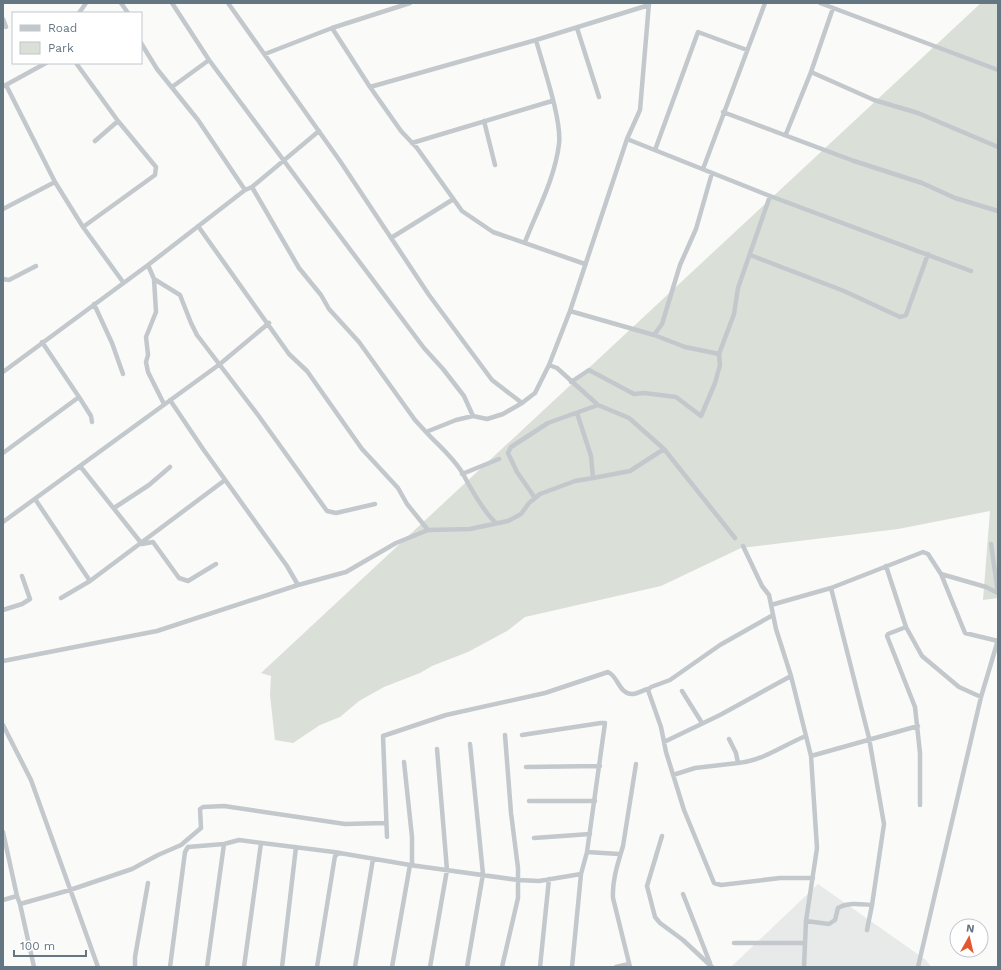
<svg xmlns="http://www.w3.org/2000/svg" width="1001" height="970" font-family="'Work Sans',sans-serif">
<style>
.built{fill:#e8e9e9}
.green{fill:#dadfd7}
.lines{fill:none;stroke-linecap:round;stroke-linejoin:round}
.minor{stroke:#c3c8cc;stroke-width:4.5}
</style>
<rect width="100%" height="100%" fill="#fafaf8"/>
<!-- built -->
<path class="built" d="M818 884 926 960 931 967H731Z"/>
<!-- green -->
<path class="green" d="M981 3H998V598L983 600 990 511 898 529 741 548 661 586 525 617 507 631 468 652 432 666 420 673 384 687 359 701 340 717 320 725 293 743 275 740 270 695 271 676 261 673Z"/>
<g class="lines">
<!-- minor -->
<path class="minor" d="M121 3 128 13
M172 3 209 60 325 216 424 348 443 369 464 396 473 416
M228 3 340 161 429 295 492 380 522 403 535 393 549 365 557 368 598 405 629 418 664 449 735 538
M820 3 998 70
M79 13 86 3
M3 19 6 27
M332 28 370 87 401 131 417 148 462 211 493 232 585 264
M577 28 599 97
M141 43 157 69 198 120 245 190
M265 54 332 28 410 3
M76 63 118 121 156 167 155 175 83 227
M811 72 874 100 918 113 998 147
M6 85 55 182 83 227 123 282
M4 86 46 63
M172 87 209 60
M370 87 536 40 649 5
M723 112 854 161 922 183 955 198 998 211
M484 121 495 165
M786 134 811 72 833 8
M627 139 770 196 971 271
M95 141 118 121
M412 143 552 101
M655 150 698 32 747 50
M703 169 765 3
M252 187 299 268 321 295 329 309 359 342 415 420 426 432 456 420 473 416 487 419 503 414 522 403
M3 209 55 182
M198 226 289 354 307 371 362 449 398 488 407 504 428 530 470 529 508 521 521 514 529 503 540 494 575 481 593 478 591 456 577 413
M391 238 452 200
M525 242C537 211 555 178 559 144 562 120 543 66 536 40
M750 255 844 291 900 317 906 315 928 254
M148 265 154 279 180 295 191 323 197 335 258 415 327 511 336 513 375 504
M3 279 9 280 36 266
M154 279 156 312 146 337 148 355 146 362 148 372 164 404
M94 304 112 343 123 374
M570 311 654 335 685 347 719 354
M654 335 662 324 680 265 696 229 712 173
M549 365 570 311 627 139 640 110 649 3
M3 372 148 265 245 190 252 187 319 131
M571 382 589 370 634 394 644 393 676 397 701 416 715 383 720 365 719 354 734 314 738 288 770 196
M79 397 91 416 92 422
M170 400 203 449 287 566 298 585
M426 432C438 445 454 458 463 474 471 489 484 512 496 523
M3 453 79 397 42 342
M80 466 142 544 153 542 179 578 188 581 216 564
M462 474 499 459
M593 478 630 471 664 449
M535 498 517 472 508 453 511 447 548 423 598 405
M35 499 90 581
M114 508 149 485 170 467
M3 522 220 364 269 323
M991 544 998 593
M743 546 762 586 769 595 776 629 791 676 811 756 817 848 806 921 804 967
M886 566 906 627 922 656 959 687 981 697
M941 574 965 633 998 641
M61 598 90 581 225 480
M771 605 831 588
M3 610 22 604 30 599 22 576
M773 615 720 645 670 680 651 687 648 690 661 727 666 752 684 810 714 883 721 885 780 878H813
M906 627 888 634 887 636 915 707 920 753V805
M3 661 157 631 298 585 346 572 396 543 428 530
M682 691 702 723
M3 725 31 780 98 967
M522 735 601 723H605L587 852
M729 739 736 753 738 763C763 761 783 745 806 736
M664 742 720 715 791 676
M811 756 918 726
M404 762 412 837V864L415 866
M526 767 600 766
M673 775 695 768 738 763
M529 801H595
M3 832 17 896
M662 836 647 886 655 917 660 923 683 940 712 967
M387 837 383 736 446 715 545 693 608 672C618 676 619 694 632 694 637 694 643 690 648 689
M534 838 590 834
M581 874 587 852 619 854
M683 894 710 963
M3 900 17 896 20 904
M806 921 829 924 835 920 838 908C848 902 860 904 872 905L884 824 869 738 831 588 923 552 928 554 941 574 986 587 998 593
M867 930 872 905
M734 943H804
M34 967 20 904 70 890 132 869 158 855 181 845 201 828 200 809 203 807 224 806 345 824 385 823
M135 967V957L148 883
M170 967 185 852 188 847 224 844 239 840 334 852 410 865 518 880 539 881 581 874 572 967
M207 967 224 844
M244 967 261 843
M282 967 296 847
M317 967 335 856 339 853
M355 967 373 859
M392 967 410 865
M430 967 447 870 437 749
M467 967 483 874 470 744
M502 967 518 898V868L511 813 505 735
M540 967 549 879
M616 967 629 964
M630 967 613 898C612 880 618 863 623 846L636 764
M918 967 981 697 998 640"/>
</g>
<!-- border -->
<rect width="1001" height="970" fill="none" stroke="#657683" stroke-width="8"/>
<!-- legend -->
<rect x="12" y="12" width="130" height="52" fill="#ffffff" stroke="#c1c8cd"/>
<rect x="20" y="25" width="20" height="6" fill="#c3c8cc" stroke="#c1c8cd"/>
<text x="48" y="32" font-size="12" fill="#657683">Road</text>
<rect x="20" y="42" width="20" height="12" fill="#dadfd7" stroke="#c1c8cd"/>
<text x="48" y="52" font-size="12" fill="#657683">Park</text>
<!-- north arrow -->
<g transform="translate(969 938) rotate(8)"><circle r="19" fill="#ffffff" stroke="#c1c8cd"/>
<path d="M0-3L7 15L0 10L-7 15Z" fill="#e4572e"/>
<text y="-6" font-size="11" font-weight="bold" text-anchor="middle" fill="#657683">N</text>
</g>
<!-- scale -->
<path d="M14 950v6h72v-6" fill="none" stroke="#657683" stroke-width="2"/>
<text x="20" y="950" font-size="12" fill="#657683" stroke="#ffffff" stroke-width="3" paint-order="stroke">100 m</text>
</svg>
